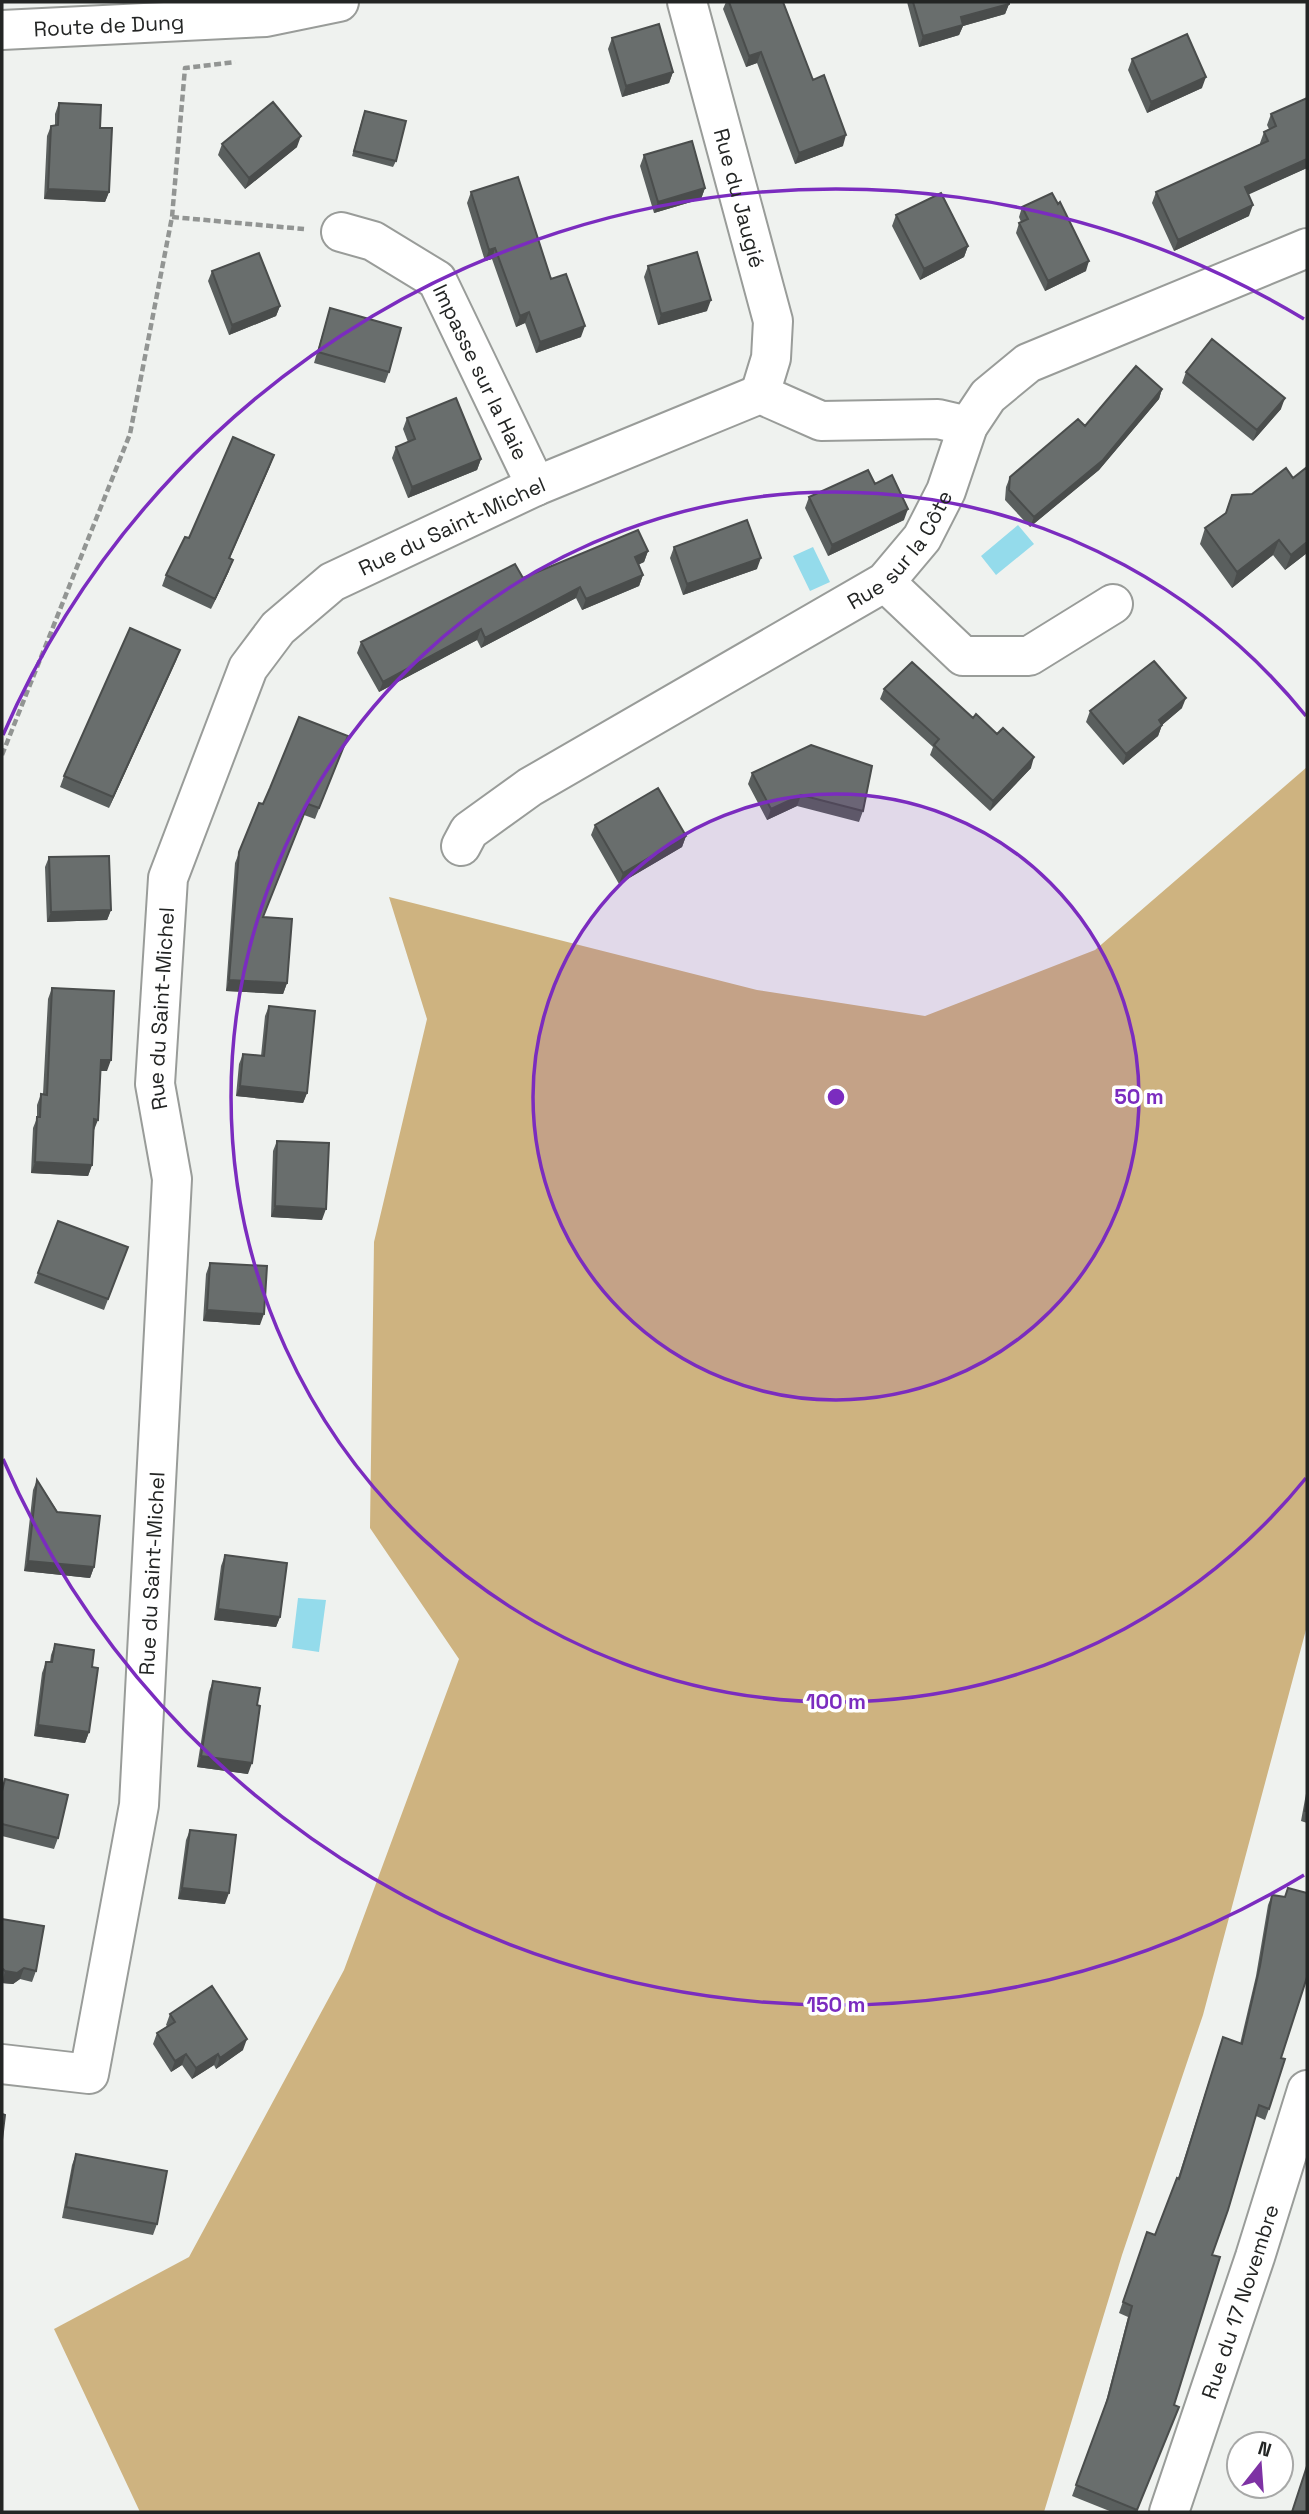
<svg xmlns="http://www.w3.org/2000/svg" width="1309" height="2514" font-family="'Space Grotesk',sans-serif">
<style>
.forest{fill:#ceb380}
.water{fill:#94dbeb}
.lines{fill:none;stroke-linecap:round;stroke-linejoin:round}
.minor-casing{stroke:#999c99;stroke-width:42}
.tertiary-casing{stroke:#999c99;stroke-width:42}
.path{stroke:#929593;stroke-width:4.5;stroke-dasharray:7 3.5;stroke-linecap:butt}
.minor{stroke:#fff;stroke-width:38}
.tertiary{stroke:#fff;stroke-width:38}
.wall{fill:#5a5f5e}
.shaded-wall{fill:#4a4d4c}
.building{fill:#696e6d;stroke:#4a4d4c;stroke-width:2}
.ring{fill:none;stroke:#7b2cbf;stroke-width:3.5}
.labels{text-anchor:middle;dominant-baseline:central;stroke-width:7;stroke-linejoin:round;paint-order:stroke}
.street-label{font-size:21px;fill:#232524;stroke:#fff}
.centre{fill:#7b2cbf;stroke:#fff;stroke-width:3.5}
.ring-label{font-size:21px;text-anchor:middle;font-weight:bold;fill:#7b2cbf;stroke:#fff;stroke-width:7;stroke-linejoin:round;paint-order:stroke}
</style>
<rect width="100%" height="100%" fill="#eff2ef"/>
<!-- forest -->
<path class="forest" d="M1307 767V1626L1203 2015 1122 2255 1044 2512H140L54 2329 189 2257 344 1970 459 1659 370 1528 374 1242 427 1019 389 897 757 990 925 1016 1095 950Z"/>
<!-- water -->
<path class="water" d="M1018 525 1034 544 996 575 981 556Z
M813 547 830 582 810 591 793 556Z
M298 1598 326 1600 319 1652 292 1648Z"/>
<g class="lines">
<!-- minor casing -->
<g class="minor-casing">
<g id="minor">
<path id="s1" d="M687 2 773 321 771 358 760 394"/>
<path id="s2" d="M341 232 373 241 437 280 536 486"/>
<path d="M885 582 963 656H1029L1113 604"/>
<path id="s3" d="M461 846 469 831 530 787 885 582 922 538 946 491 968 426 988 396 1028 363 1307 248"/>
<path id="s4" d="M2 2064 89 2074 139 1805 172 1179 155 1084 168 878 248 668 278 628 332 582 536 486 760 394 821 421 938 419 968 426"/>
<path id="s5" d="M1169 2512 1255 2257 1307 2090"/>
</g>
</g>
<!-- tertiary casing -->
<g class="tertiary-casing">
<g id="tertiary">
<path id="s6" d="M2 30 266 17 339 2"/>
</g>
</g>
<!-- path -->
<path class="path" d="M172 217 304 229
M2 755 130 434 172 217 185 68 235 62"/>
<!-- minor -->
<use href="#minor" class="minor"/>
<!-- tertiary -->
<use href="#tertiary" class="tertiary"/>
</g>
<!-- wall -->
<path class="wall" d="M726 2H783L813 80 843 146 795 164 757 63 746 67 723 9Z
M907 2H1009V4L1005 14 963 26 959 35 919 47Z
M612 38 673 72 669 83 622 97 608 49Z
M1132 59 1202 88 1147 113 1128 70Z
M1307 98V168L1248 194 1249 216 1174 251 1152 203 1156 192 1260 144V143L1264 132 1269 129 1267 125 1271 114Z
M59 103 100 128 109 192 105 202 44 199 47 136 51 126H55V114Z
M363 116 396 161 393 167 352 156Z
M222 144 297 147 245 189 218 155Z
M644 155 705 188 701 199 654 213 640 166Z
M471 192 551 279 581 337 536 353 525 323 516 327 492 259 485 261 467 203Z
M1058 204 1086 271 1045 291 1016 233 1019 223 1021 222 1019 217 1022 207Z
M896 215 968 246 964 257 920 280 892 226Z
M648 266 707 311 658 325 644 277Z
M212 271 280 306 276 316 229 335 208 281Z
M330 308 389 372 385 383 314 363Z
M1186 372 1281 409 1253 441 1182 383Z
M1162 389 1159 399 1099 470 1030 527 1005 500 1006 487 1010 477 1085 426Z
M407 418 481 459 477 470 408 498 392 458 396 447 408 442 403 429Z
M270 466 229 558V571L211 609 162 586 166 575 189 538Z
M1307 467V553L1285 570 1273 555 1232 588 1200 544 1205 528 1225 514 1232 495 1252 494 1293 478Z
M875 484 904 520 828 556 805 508 809 497Z
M674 547 757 569 683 595 670 558Z
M648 551 644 562 639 564 643 575 639 586 582 610 576 598 481 648 477 640 379 692 357 653 361 642 523 578Z
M180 650 109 808 60 787 64 776Z
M884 689 973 718 1031 768 990 811 930 755 933 747 880 699Z
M1182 708 1162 725 1158 736 1123 765 1086 722 1090 711Z
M348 736 315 819 304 815 263 917 287 983 283 994 226 991 235 863 259 803 263 804Z
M752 773 863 811 859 822 797 806 767 820 748 784Z
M595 825 686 836 682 847 619 884 591 835Z
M49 857 111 910 107 920 47 922 45 867Z
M52 988 107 1071H101L94 1130 92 1165 88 1176 31 1173 33 1128 37 1118V1105L41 1094H43L48 999Z
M269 1006 307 1093 303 1103 236 1096 239 1064 243 1054 261 1056 265 1016Z
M277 1141 322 1220 271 1217 273 1151Z
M58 1221 128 1247 104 1310 34 1283Z
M210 1263 260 1325 203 1321 206 1274Z
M37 1480 94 1567 90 1578 24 1571 33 1490Z
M225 1555 280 1617 276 1627 214 1620 221 1566Z
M55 1644 92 1667 89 1732 85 1743 34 1736 42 1673 46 1662H50L51 1655Z
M213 1681 248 1774 197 1767 209 1692Z
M5 1779 58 1838 54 1849 2 1836V1787Z
M1307 1788V1823L1301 1821Z
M190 1830 225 1904 178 1899 186 1840Z
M1272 1895 1281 2058 1269 2109 1265 2120 1256 2116 1212 2255 1174 2405 1136 2512H1112L1072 2496 1104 2409 1128 2317 1119 2313 1143 2243 1155 2235 1178 2178 1223 2037 1240 2044 1256 1976 1268 1905Z
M2 1919 36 1971 32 1982 20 1979 13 1984 2 1983Z
M170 2014 243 2050 216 2069 214 2065 192 2079 182 2065 171 2072 153 2044 157 2033 167 2026 166 2025Z
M76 2154 157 2224 153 2235 62 2218 72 2165Z"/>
<!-- shaded-wall -->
<path class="shaded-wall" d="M1009 4 1005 14 963 26 959 35 919 47 923 36 961 17Z
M761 52 757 63 746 67 749 56Z
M673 72 669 83 622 97 626 86Z
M1206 77 1202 88 1147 113 1151 102Z
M846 135 843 146 795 164 799 153Z
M301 136 297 147 245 189 249 178Z
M1307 159V168L1241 198 1245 187Z
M705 188 701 199 654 213 658 202Z
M48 189 109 192 105 202 44 199Z
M1253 205 1249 216 1174 251 1178 240Z
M968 246 964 257 920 280 924 269Z
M495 248 492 259 485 261 489 250Z
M1089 261 1086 271 1045 291 1048 281Z
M711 300 707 311 658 325 661 314Z
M280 306 276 316 229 335 232 325Z
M529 312 525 323 516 327 520 316Z
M585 326 581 337 536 353 540 342Z
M1162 389 1159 399 1099 470 1030 527 1034 517Z
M1285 398 1281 409 1253 441 1257 430Z
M274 455 270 466 225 569 229 558Z
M481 459 477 470 408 498 412 487Z
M908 509 904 520 828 556 832 545Z
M1279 540 1273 555 1232 588 1237 572Z
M1307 542V553L1285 570 1291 555Z
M648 551 644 562 632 568 635 557Z
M761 558 757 569 683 595 687 584Z
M233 560 229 571 211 609 215 599Z
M643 575 639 586 582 610 586 599Z
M580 587 576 598 481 648 485 638Z
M481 629 477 640 379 692 383 682Z
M180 650 176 661 109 808 113 797Z
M1186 698 1182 708 1162 725 1158 736 1123 765 1126 754 1159 720Z
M1034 757 1031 768 990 811 993 801Z
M801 795 797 806 767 820 771 809Z
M686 836 682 847 619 884 623 873Z
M111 910 107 920 47 922 51 912Z
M229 980 287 983 283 994 226 991Z
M101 1060H111L107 1071H97Z
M240 1086 307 1093 303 1103 236 1096Z
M94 1119 98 1120 94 1130Z
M35 1162 92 1165 88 1176 31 1173Z
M275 1206 326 1209 322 1220 271 1217Z
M207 1310 264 1314 260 1325 203 1321Z
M28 1561 94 1567 90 1578 24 1571Z
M218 1609 280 1617 276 1627 214 1620Z
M38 1725 89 1732 85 1743 34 1736Z
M201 1756 252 1763 248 1774 197 1767Z
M182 1888 229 1893 225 1904 178 1899Z
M24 1968 20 1979 13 1984 2 1983 5 1971Z
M247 2039 243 2050 216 2069 220 2058Z
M186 2054 182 2065 171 2072 175 2061Z
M218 2054 214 2065 192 2079 196 2068Z"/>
<!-- building -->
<path class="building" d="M729 2H783L813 80 824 75 846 135 799 153 761 52 749 56Z
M913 2H1009V4L961 17 963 25 923 36Z
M659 24 673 72 626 86 612 38Z
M1187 34 1206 77 1151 102 1132 59Z
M1307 98V159L1245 187 1253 205 1178 240 1156 192 1268 141 1264 132 1276 126 1271 114Z
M273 102 301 136 249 178 222 144Z
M59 103 101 105 100 128H112L109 192 48 189 51 126 58 125Z
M365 111 406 121 396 161 354 151Z
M692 141 705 188 658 202 644 155Z
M518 177 551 279 566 274 585 326 540 342 529 312 520 316 495 248 489 250 471 192Z
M941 193 968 246 924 269 896 215Z
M1052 193 1058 204 1060 202 1089 261 1048 281 1019 223 1028 219 1022 207Z
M697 252 711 300 661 314 648 266Z
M259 253 280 306 232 325 212 271Z
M330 308 401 328 389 372 318 352Z
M1212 339 1285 398 1257 430 1186 372Z
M1136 366 1162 389 1103 460 1034 517 1009 490 1010 477 1078 419 1085 426Z
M456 398 481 459 412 487 396 447 415 439 407 418Z
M233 437 274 455 229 558 233 560 215 599 166 575 185 537 189 538Z
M1307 467V542L1291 555 1279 540 1237 572 1205 528 1226 513 1232 495 1252 494 1286 468 1293 478Z
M868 470 875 484 892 475 908 509 832 545 809 497Z
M747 520 761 558 687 584 674 547Z
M638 530 648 551 635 557 643 575 586 599 580 587 485 638 481 629 383 682 361 642 515 564 523 578Z
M130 628 180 650 113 797 64 776Z
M1154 661 1186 698 1159 720 1162 725 1126 754 1090 711Z
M912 662 973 718 976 714 997 734 1003 728 1034 757 993 801 934 745 939 739 884 689Z
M299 717 348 736 319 808 308 804 263 917 292 919 287 983 229 980 239 852 259 803 263 804 270 788Z
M811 745 872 766 863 811 801 795 771 809 752 773Z
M658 788 686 836 623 873 595 825Z
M109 856 111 910 51 912 49 857Z
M52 988 114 991 111 1060H101L98 1120 94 1119 92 1165 35 1162 37 1117H40L41 1094 47 1095Z
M269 1006 315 1011 307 1093 240 1086 243 1054 264 1056Z
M277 1141 329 1143 326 1209 275 1206Z
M58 1221 128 1247 108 1299 38 1273Z
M210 1263 267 1266 264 1314 207 1310Z
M37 1480 57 1512 100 1516 94 1567 28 1561Z
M225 1555 287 1563 280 1617 218 1609Z
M55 1644 94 1650 92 1667 98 1668 89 1732 38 1725 46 1662H52Z
M213 1681 260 1688 257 1705 260 1706 252 1763 201 1756Z
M5 1779 68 1795 58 1838 2 1824V1791Z
M1307 1797V1811H1305Z
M190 1830 236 1835 229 1893 182 1888Z
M1288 1888 1307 1893V1977L1281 2058 1285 2059 1269 2109 1259 2105 1228 2210 1212 2255 1220 2257 1174 2405 1179 2407 1137 2510 1076 2485 1108 2398 1132 2306 1123 2302 1147 2232 1155 2235 1177 2178 1179 2179 1223 2037 1242 2044 1260 1966 1272 1895 1285 1897Z
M2 1919 44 1926 36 1971 24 1968 17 1973 5 1971 2 1968Z
M212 1986 247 2039 220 2058 218 2054 196 2068 186 2054 175 2061 157 2033 175 2022 170 2014Z
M2 2114 5 2115 2 2140Z
M76 2154 167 2171 157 2224 66 2207Z
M1307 2466V2512H1292Z"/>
<!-- distance rings -->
<circle cx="836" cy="1097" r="303" fill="#7b2cbf" fill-opacity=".12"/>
<g class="ring">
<circle cx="836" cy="1097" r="303"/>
<path d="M1306 1478A605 605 0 1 1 1306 716"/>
<path d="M1304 1875A908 908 0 0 1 3 1459M3 735A908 908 0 0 1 1304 319"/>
</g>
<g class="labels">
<!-- street labels -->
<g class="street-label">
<text stroke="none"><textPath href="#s6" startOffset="107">Route de Dung</textPath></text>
<text stroke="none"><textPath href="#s1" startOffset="203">Rue du Jaugié</textPath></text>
<text stroke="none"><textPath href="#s2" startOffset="210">Impasse sur la Haie</textPath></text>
<text stroke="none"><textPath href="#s4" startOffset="1769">Rue du Saint-Michel</textPath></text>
<text stroke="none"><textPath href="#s3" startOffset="536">Rue sur la Côte</textPath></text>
<text stroke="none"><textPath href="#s4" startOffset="1160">Rue du Saint-Michel</textPath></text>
<text stroke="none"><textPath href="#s4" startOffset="593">Rue du Saint-Michel</textPath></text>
<text stroke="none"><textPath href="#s5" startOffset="222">Rue du 17 Novembre</textPath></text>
</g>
</g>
<circle cx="836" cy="1097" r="10" class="centre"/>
<g class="ring-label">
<text x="1139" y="1104">50 m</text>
<text x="836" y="1709">100 m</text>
<text x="836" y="2012">150 m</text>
</g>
<!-- border -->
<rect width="1309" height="2514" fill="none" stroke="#232524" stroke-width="7"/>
<!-- north arrow -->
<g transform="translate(1260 2465) rotate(17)"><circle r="33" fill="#ffffff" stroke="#a7a8a7" stroke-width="2"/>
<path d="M0-5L12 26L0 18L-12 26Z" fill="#7e32a4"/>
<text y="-10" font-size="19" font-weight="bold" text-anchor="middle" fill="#232524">N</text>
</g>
</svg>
